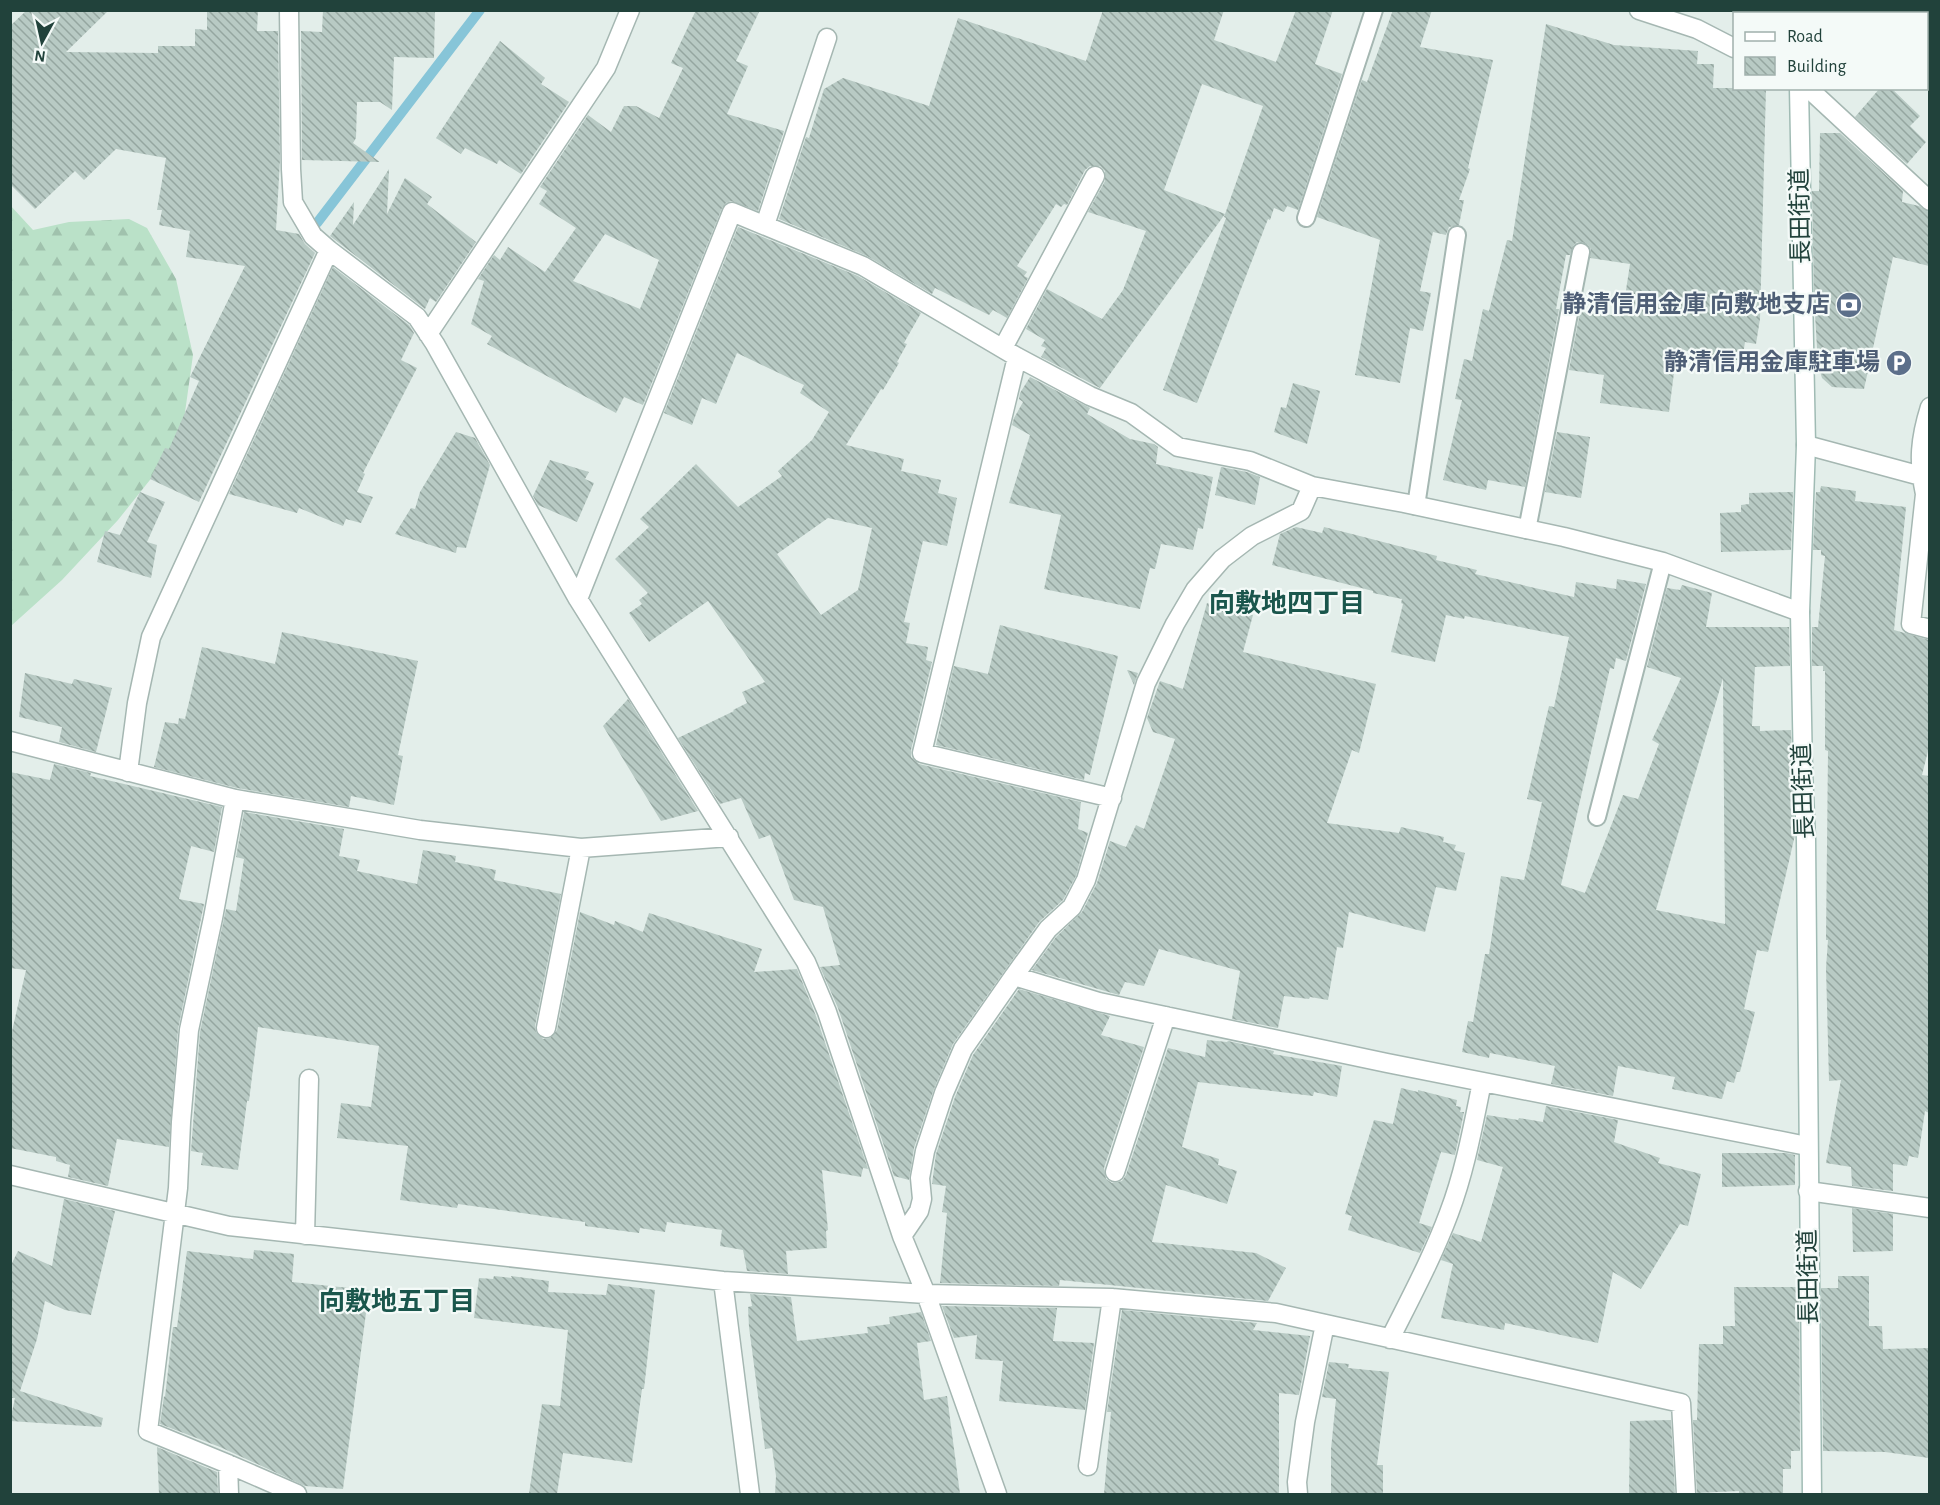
<svg xmlns="http://www.w3.org/2000/svg" width="1940" height="1505" font-family="'Alegreya Sans','Noto Sans JP',sans-serif">
<style>
.forest{fill:url(#forest-firs)}
.lines{fill:none;stroke-linecap:round;stroke-linejoin:round}
.stream{stroke:#87c5d8;stroke-width:10}
.building{fill:url(#building-back-hatch);fill-rule:evenodd}
.service-casing{stroke:#a5b7b2;stroke-width:20}
.minor-casing{stroke:#a5b7b2;stroke-width:21}
.secondary-casing{stroke:#a0bbb4;stroke-width:21}
.service{stroke:#fff;stroke-width:16}
.minor{stroke:#fff;stroke-width:18}
.secondary{stroke:#fff;stroke-width:18}
.labels{text-anchor:middle;dominant-baseline:central;stroke-width:4.5;stroke-linejoin:round;paint-order:stroke}
.street-label{font-size:24px;fill:#21423b;stroke:#f4faf8}
.service-label{font-size:24px;font-weight:bold;fill:#4e5e75;stroke:#f4faf8;text-anchor:end}
.neighbourhood-label{font-size:26px;font-weight:bold;fill:#1a564c;stroke:#f4faf8}
</style>
<defs>
<pattern id="forest-firs" width="22" height="20" patternUnits="userSpaceOnUse" patternTransform="scale(1.5)"><rect width="22" height="20" fill="#bae1c8"/><path d="M5 1l3.5 6h-7zM16 11l3.5 6h-7z" fill="#a0c2ad"/></pattern>
<pattern id="building-back-hatch" width="6" height="6" patternUnits="userSpaceOnUse" patternTransform="scale(1.5)"><rect width="6" height="6" fill="#b8cac4"/><path d="M-1 5l2 2M0 0l6 6M5-1l2 2" fill="none" stroke="#95a6a0"/></pattern>
</defs>
<rect width="100%" height="100%" fill="#e3eeea"/>
<!-- forest -->
<path class="forest" d="M10 205 33 230 69 222 129 219 147 228 176 279 193 355 181 441 118 520 62 580 11 626Z"/>
<g class="lines">
<!-- stream -->
<path class="stream" d="M317 223 480 10"/>
</g>
<!-- building -->
<path class="building" d="M27 10H109L66 52 158 53V46H195V29L207 30V10H258L257 31H278L280 160 276 230 299 234 305 244 315 253 199 502 150 479 165 448 169 449 199 381 190 377 245 266 186 257 190 231 159 225 162 210H157L166 158 116 149 84 180 75 171 35 209 10 184V26Z
M323 10H435L434 58 394 57 392 110 380 102H357L356 138 353 143 380 162 302 160 301 31 322 32Z
M696 10H760L736 61 748 66 727 114 784 131 758 211 731 201 726 203 722 208 643 405 624 397 616 413 487 344 492 336 471 324 484 281 478 279 494 255 500 260 508 247 545 272 576 228 539 204 547 191 540 187 588 115 611 132 624 106H636L659 118 683 68 671 63ZM605 234 659 260 640 309 573 281Z
M1103 10H1224L1214 40 1276 62 1296 10H1333L1315 64 1342 74 1298 210 1287 206 1284 212 1274 208 1270 220 1268 219 1197 403 1163 390 1226 218 1224 217 1263 106 1202 84 1164 190 1225 214 1100 388 1041 357 1046 348 1041 346 1045 340 1026 329 1047 289 1102 319 1123 290 1146 231 1088 212 1105 181V171L1100 166H1090L1085 170 1067 205 1064 204 1061 207 1056 204 1017 266 1027 272 1024 276 1028 278 1007 318 993 310 989 315 935 288 932 294 867 256 779 219 806 137 809 138 824 89 843 78 929 106 958 18 1086 61Z
M1393 10H1432L1420 47 1493 60 1468 168 1470 169 1459 200H1464L1459 225 1449 227 1446 235 1433 232 1420 291 1431 293 1423 331 1410 328 1400 383 1355 375 1380 240 1317 217 1362 80 1367 82Z
M1546 24 1614 45 1698 51 1697 64H1714L1713 88H1766L1760 319 1756 344 1745 342 1742 361 1677 349 1669 412 1600 403 1604 375 1569 370 1580 312 1622 316 1630 264 1590 258 1591 249 1588 245 1582 242H1577L1573 246 1570 255H1566L1556 309H1559L1525 487 1488 480 1486 490 1443 480 1462 400 1455 399 1464 359 1472 361 1483 309 1489 311 1507 240 1512 241Z
M500 41 545 78 541 84 569 102 521 174 499 160 497 164 465 148 461 154 436 138Z
M1880 88H1891L1920 116 1910 126 1926 142 1907 164 1855 117Z
M1820 133H1840L1903 191 1902 202 1919 206 1929 212V266L1893 257 1864 389 1832 387 1822 378 1818 365 1814 297 1812 191H1819Z
M389 169 387 214 405 178 432 197 427 204 476 242 436 302 430 298 425 309 330 236 354 202 353 225Z
M738 227 858 276 921 313 904 343 907 344 897 362 899 363 883 390 881 389 846 445 904 459 901 471 941 480 938 493 957 498 947 546 923 541 904 622 910 623 906 643 928 647 926 660 932 662 911 750V757L919 764 1081 802 1078 829 1088 833 1076 876 1063 900 1039 922 953 1044 934 1089 914 1148 909 1180 894 1176 838 1008 820 967 840 965 823 907 794 900 770 835 759 839 741 798 720 804 678 738 734 711 733 710 747 703 742 692 765 682 708 601 649 642 629 613 642 604 639 600 648 593 615 559 649 527 640 519 696 464 738 507 782 476 778 471 812 440 829 412 800 393 804 385 737 353 716 404 702 398 692 425 664 413ZM828 518 872 528 858 590 821 615 777 554Z
M333 267 409 325 414 333 401 360 417 368 363 473 365 474 357 492 373 497 361 523 346 519 343 526 299 508 297 513 229 494Z
M1030 377 1090 408 1087 414 1130 439 1154 444 1158 447 1156 464 1213 477 1203 529 1198 528 1193 550 1161 544 1155 569 1150 568 1140 609 1044 589 1061 515 1009 503 1030 435 1012 425 1014 418 1023 402 1019 399 1020 393Z
M1293 383 1320 391 1307 444 1274 432 1281 407 1286 408Z
M456 432 475 438 490 465 466 548 457 547 456 553 395 534 411 508 415 509 420 492Z
M1557 432 1590 437 1581 498 1545 492Z
M550 460 589 472 585 479 594 483 577 522 538 505 533 496Z
M1221 467 1247 472 1260 477 1255 505 1215 495Z
M1821 486 1856 491 1855 501 1906 507 1894 630 1929 640V747L1922 775 1929 776V1113L1925 1111 1918 1158 1909 1156 1907 1166 1893 1164V1191L1852 1186 1851 1167 1826 1163 1841 1080 1829 1081 1826 968 1828 940H1826L1828 751 1825 750V671H1823V666H1812V627H1818L1825 556 1821 555V550H1813L1816 492H1820Z
M140 492 165 502 147 542 157 545 151 578 97 562 105 531 120 535Z
M1793 492 1791 550 1721 552 1720 513 1741 512V505L1749 504V493Z
M1296 527 1322 533 1324 527 1356 535 1437 556 1436 560 1477 570 1475 574 1574 597 1576 582 1616 589 1617 579 1646 584 1626 661 1616 658 1614 669 1610 668 1561 885 1585 893 1623 795 1638 799 1659 744 1652 740 1681 678 1647 667 1667 588 1680 590 1682 585 1712 593 1706 627H1789L1790 666 1755 667 1752 726H1760V731L1791 730 1795 835 1768 952 1757 950 1744 1009 1755 1012 1740 1072H1737L1734 1083 1727 1081 1722 1099 1672 1089 1675 1077 1618 1066 1613 1096 1551 1084 1555 1066 1490 1053 1489 1058 1462 1052 1468 1021 1473 1022 1485 954H1489L1501 876 1524 880 1542 802 1527 799 1549 706 1554 707 1569 637 1465 616 1464 619 1446 615 1435 662 1391 652 1403 604 1401 603 1402 599 1373 593V591L1272 565 1280 534ZM1723 678 1725 924 1656 910Z
M1207 603 1253 615 1243 652 1376 684 1359 753 1352 750 1327 823 1399 833 1401 827 1444 837 1443 842 1456 845 1454 850 1465 853 1456 891 1436 887 1425 932 1349 912 1343 948 1337 947 1328 1000 1310 997 1309 999 1284 996 1278 1028 1232 1019 1240 971 1159 949 1144 986 1125 982 1119 995 1032 970 1056 937 1082 912 1097 883 1110 841 1126 847 1136 825 1144 829 1175 739 1153 732 1147 718 1160 681 1183 689Z
M1000 625 1118 656 1090 775 1085 773 1084 780 936 745 954 666 988 674Z
M282 632 418 661 398 755 403 756 394 805 351 796 349 807 237 788 154 767 165 722 178 724 179 718 185 719 202 647 275 664Z
M1127 670 1138 673 1134 685Z
M25 673 72 684 74 679 112 688 96 752 59 742 62 727 19 717Z
M628 699 698 811 661 821 603 726Z
M54 764 91 773 90 776 222 807 214 852 191 846 179 899 204 904 178 1029 169 1147 117 1139 108 1186 68 1177 70 1165 56 1161V1157L10 1148V1040L26 970 10 968V772L50 780Z
M244 812 344 829 339 856 360 860 357 871 417 884 423 850 456 856 455 862 496 870 494 880 561 894 535 1026 536 1032 543 1039 550 1038 557 1030 580 912 614 925 615 921 643 932 649 913 762 949 754 972 797 969 816 1016 868 1169 863 1168 861 1177 822 1170 828 1230 826 1231 827 1248 786 1251 788 1274 747 1271 743 1250 720 1246 722 1230 667 1222 665 1232 640 1228 639 1233 585 1226V1222L458 1204 457 1208 400 1200 408 1146 337 1138 341 1103 371 1107 379 1046 258 1027 249 1101H247L238 1170 201 1165 203 1153 191 1151 200 1032 226 909 236 911 244 859 236 857Z
M1019 989 1110 1016 1101 1035 1144 1047 1104 1168 1106 1179 1112 1183 1122 1181 1126 1175 1168 1048 1205 1057 1207 1040 1227 1042 1228 1041 1274 1051 1273 1054 1342 1066 1337 1097 1314 1092 1313 1096 1198 1082 1182 1147 1219 1159 1218 1165 1237 1171 1227 1204 1166 1185 1152 1242 1256 1253 1286 1268 1268 1301 1060 1280 1059 1286 940 1283 947 1213 942 1212 946 1186 932 1184 936 1154 955 1097 973 1055Z
M1401 1088 1418 1092V1090L1457 1100 1456 1106 1461 1107 1460 1112H1464L1455 1155 1441 1152 1419 1223 1432 1227 1420 1253 1348 1230 1352 1216 1345 1214 1374 1120 1393 1124Z
M1546 1106 1618 1120 1614 1142 1660 1158 1658 1163 1701 1174 1688 1226 1680 1224 1641 1289 1613 1272 1598 1343 1505 1323 1504 1330 1441 1318 1453 1264 1441 1260 1453 1233 1481 1242 1503 1167 1477 1160 1487 1115 1518 1120 1519 1118 1543 1122Z
M1722 1153H1786L1795 1155V1185L1722 1187Z
M64 1199 115 1211 91 1315 65 1310 45 1301 37 1339 20 1391 103 1418 101 1427 10 1421 15 1398H10V1267L18 1251 52 1266Z
M1852 1208 1893 1214V1251L1853 1252Z
M254 1250 294 1254 292 1282 369 1290 343 1489 305 1486 220 1447 160 1424 164 1396 165 1397 173 1327H177L187 1251 253 1259Z
M494 1276 512 1278 511 1276 549 1281 548 1292 606 1295 608 1284 655 1290 644 1389H642L632 1463 563 1453 557 1494H529L542 1404 560 1406 568 1330 474 1318 479 1278 493 1279Z
M1838 1276H1869V1326H1882L1883 1349 1929 1348V1458L1885 1452 1823 1451 1821 1288H1838Z
M1734 1287H1799L1800 1451H1791V1469H1783V1494H1739V1491L1697 1493 1693 1420H1697L1699 1344H1723V1326H1735Z
M750 1294 791 1297 797 1341 868 1333 867 1327 890 1324 889 1317 921 1312 931 1341 917 1343 924 1400 947 1396 960 1494H775L776 1476 772 1448 765 1449 749 1327 748 1307 752 1306Z
M942 1306 1057 1308 1053 1341 1094 1343 1085 1410 999 1401 1003 1361 975 1359 977 1335 954 1338Z
M1122 1310 1257 1323 1253 1330 1310 1336 1299 1395 1279 1393V1494H1104L1111 1412H1107Z
M1329 1362 1349 1364 1348 1368 1389 1372 1377 1465H1383V1494H1331V1449L1336 1399 1322 1397Z
M1671 1420 1675 1494H1629L1630 1421Z
M157 1447 217 1472 218 1494H159Z"/>
<g class="lines">
<!-- service casing -->
<g class="service-casing">
<path id="service" d="M1306 218 1374 10
M1416 506 1457 235
M1527 530 1581 252
M1597 817 1663 562"/>
</g>
<!-- minor casing -->
<g class="minor-casing">
<path id="minor" d="M289 10 291 169 293 202 313 236 329 250 417 317 435 344 578 599 806 962 827 1012 902 1236 926 1294 997 1494
M1639 10 1697 29 1734 48
M1808 88 1930 201
M765 225 827 38
M428 334 606 68 630 10
M1003 348 1095 176
M1017 357 922 753 1112 798
M1930 407C1920 439 1918 461 1925 494L1911 624 1930 629
M1806 445 1921 476
M1312 486 1301 511 1252 536 1222 559 1195 590 1175 624 1146 683 1086 880 1072 907 1048 929 1014 976 1099 1002 1387 1063 1807 1146
M578 599 732 212 863 266 1017 357 1090 396 1131 413 1178 447 1250 461 1312 486 1404 503 1564 537 1663 562 1800 612
M10 741 235 799 420 830 581 848 729 837
M128 772 137 703 151 637 329 250
M235 799 213 918 189 1030 181 1122 178 1188 148 1431 228 1464 297 1494
M546 1028 581 848
M1115 1172 1166 1016
M10 1175 229 1226 723 1281 926 1294 1112 1298 1276 1313 1681 1403 1686 1494
M1808 1191 1930 1208
M305 1235 309 1079
M902 1236 919 1211 922 1199 920 1178 925 1151 944 1093 963 1049 1014 976
M723 1281 750 1494
M1390 1339C1411 1297 1433 1256 1449 1213 1465 1171 1473 1126 1482 1082
M228 1464 229 1494
M1088 1466 1112 1298
M1298 1494 1297 1482 1305 1422 1325 1324"/>
</g>
<!-- secondary casing -->
<g class="secondary-casing">
<path id="secondary" d="M1799 14V10
M1799 88 1806 445 1800 612 1803 771 1806 840 1812 1494"/>
</g>
<!-- service -->
<use href="#service" class="service"/>
<!-- minor -->
<use href="#minor" class="minor"/>
<!-- secondary -->
<use href="#secondary" class="secondary"/>
</g>
<!-- icons -->
<defs>
<g id="bank-disc" transform="scale(1.35)"><circle r="9.5" fill="#5c6f8a" stroke="#f4faf8"/><path d="M-6-4H6V4H-6ZM0-2.3a2.3 2.3 0 1 0 0 4.6a2.3 2.3 0 1 0 0-4.6Z" fill="#fff"/></g>
<g id="parking-disc" transform="scale(1.35)"><circle r="9.5" fill="#5c6f8a" stroke="#f4faf8"/><path d="M-3.5-5.5H1a3.5 3.5 0 0 1 0 7H-1V5.5H-3.5ZM-1-3.4V-.6H.8a1.4 1.4 0 0 0 0-2.8Z" fill="#fff"/></g>
</defs>
<g fill-rule="evenodd">
<use href="#bank-disc" x="1849" y="305"/>
<use href="#parking-disc" x="1899" y="363"/>
</g>
<g class="labels">
<!-- street labels -->
<g class="street-label">
<text transform="translate(1801 216) rotate(-91)">長田街道</text>
<text transform="translate(1804 791) rotate(-92)">長田街道</text>
<text transform="translate(1809 1277) rotate(-91)">長田街道</text>
</g>
<!-- service labels -->
<g class="service-label">
<text x="1830" y="305">静清信用金庫 向敷地支店</text>
<text x="1880" y="363">静清信用金庫駐車場</text>
</g>
<!-- neighbourhood labels -->
<g class="neighbourhood-label">
<text x="1287" y="604">向敷地四丁目</text>
<text x="397" y="1302">向敷地五丁目</text>
</g>
</g>
<!-- border -->
<rect width="1940" height="1505" fill="none" stroke="#21423b" stroke-width="24"/>
<!-- legend -->
<rect x="1733" y="12" width="195" height="78" fill="#f4faf8" stroke="#a0b0ac" stroke-width="1.5"/>
<rect x="1745" y="32" width="30" height="9" fill="#ffffff" stroke="#a0b0ac" stroke-width="1.5"/>
<text x="1787" y="42" font-size="18" fill="#21423b">Road</text>
<rect x="1745" y="57" width="30" height="18" fill="url(#building-back-hatch)" stroke="#a0b0ac" stroke-width="1.5"/>
<text x="1787" y="72" font-size="18" fill="#21423b">Building</text>
<!-- north arrow -->
<g transform="translate(42 42) rotate(188)" stroke="#f4faf8" stroke-width="4.5" paint-order="stroke">
<path d="M0-4.5L10 22L0 15L-10 22Z" fill="#21423b"/>
<text y="-9" font-size="16" font-weight="bold" text-anchor="middle" fill="#21423b">N</text>
</g>
</svg>
